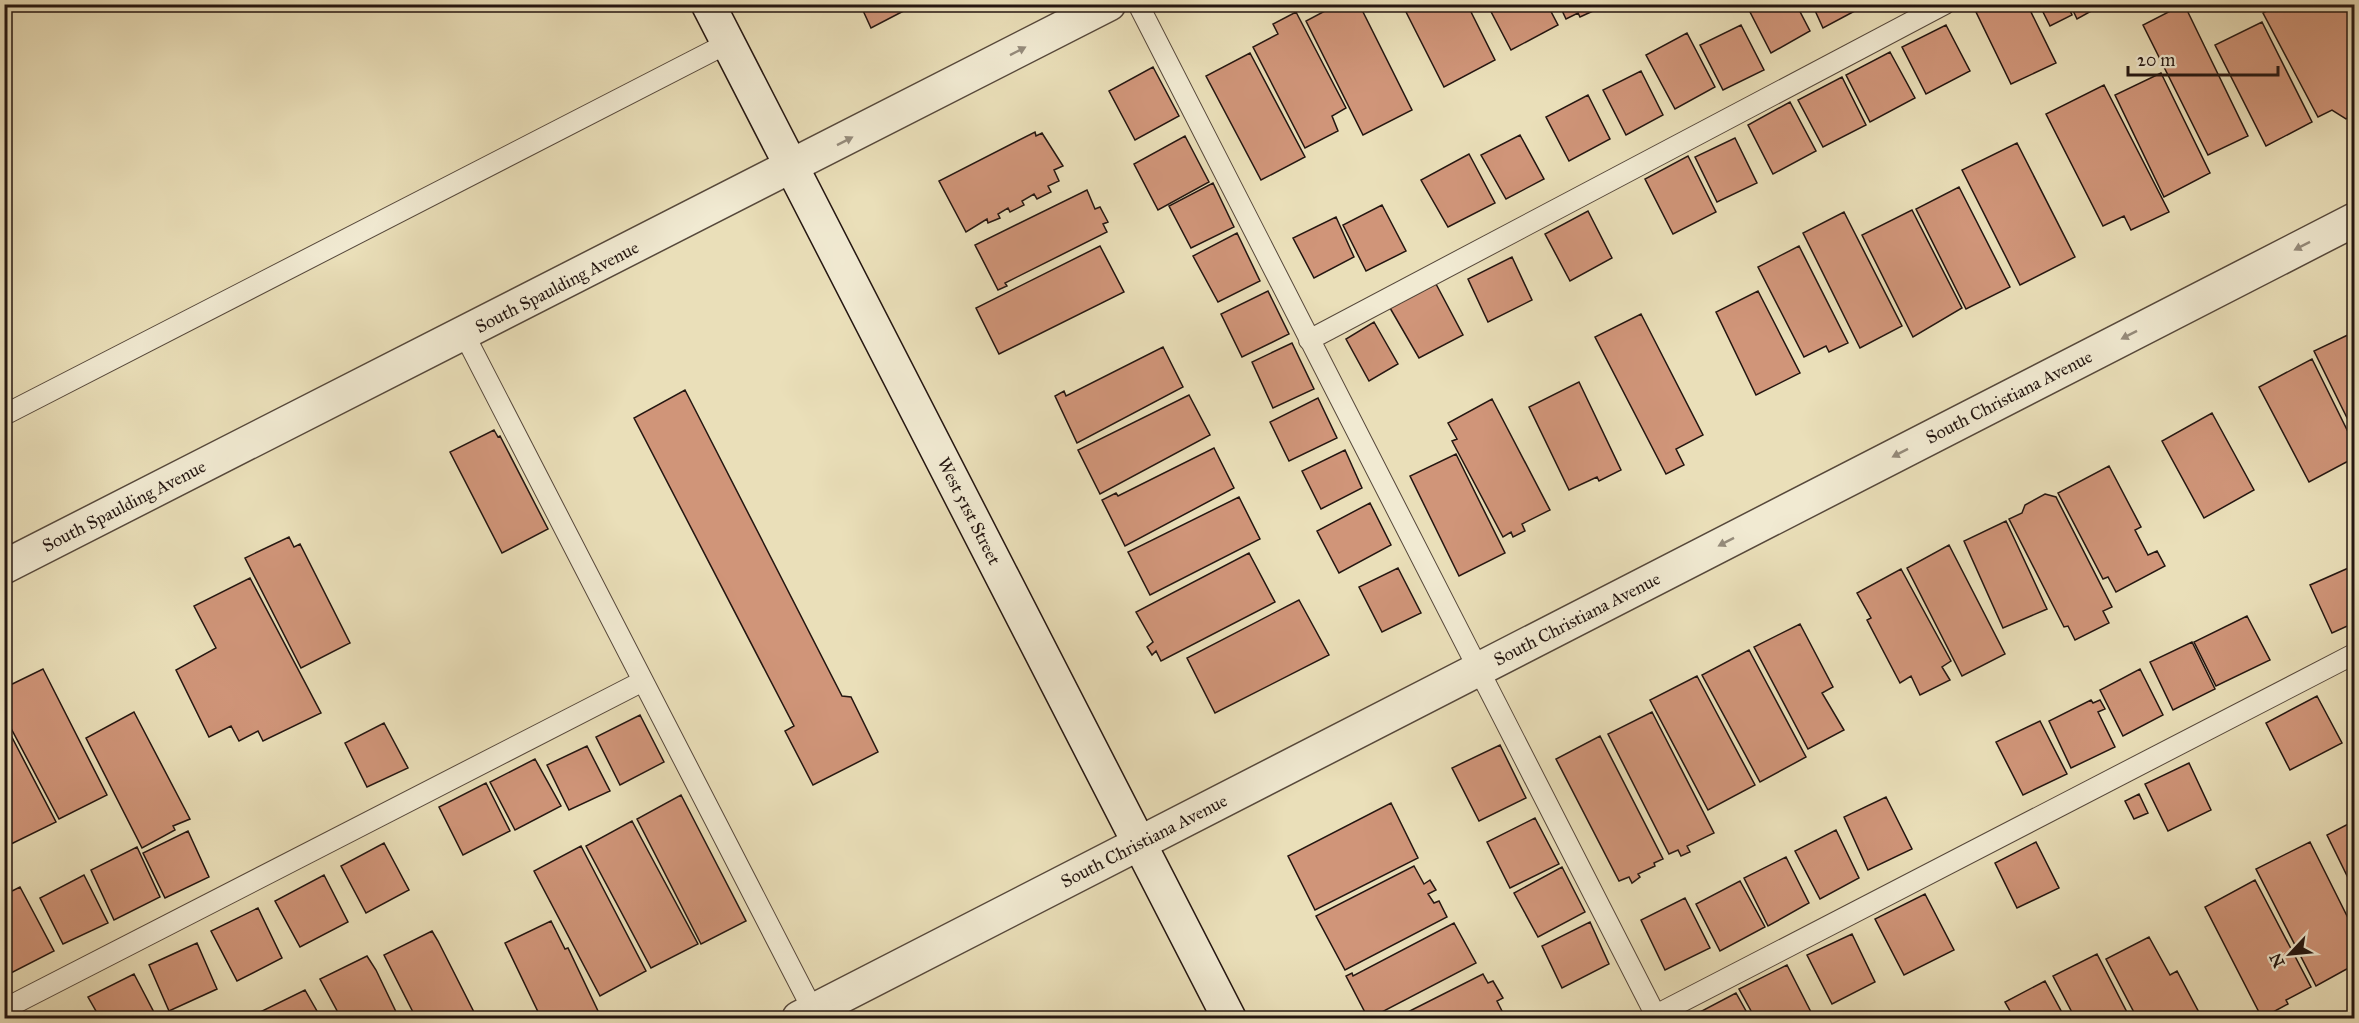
<svg xmlns="http://www.w3.org/2000/svg" width="2359" height="1023" font-family="'IM FELL Great Primer',serif">
<style>
.building{fill:#d09579;stroke:#241611;stroke-width:1.5}
.lines{fill:none;stroke-linecap:round;stroke-linejoin:round}
.lane-casing{stroke:#56483b;stroke-width:22}
.street-casing{stroke:#56483b;stroke-width:36}
.secondary-casing{stroke:#241611;stroke-width:36}
.lane{stroke:#f1ead2;stroke-width:20}
.street{stroke:#f1ead2;stroke-width:33}
.secondary{stroke:#f1ead2;stroke-width:33}
.oneway{fill:#958b7b}
.labels{text-anchor:middle;dominant-baseline:central;stroke-width:5;stroke-linejoin:round;paint-order:stroke}
.street-label{font-size:18px;fill:#241611;stroke:#f1ead2}
</style>
<rect width="100%" height="100%" fill="#eadfb9"/>
<filter id="stains"><feTurbulence type="fractalNoise" baseFrequency=".00333" numOctaves="4"/><feColorMatrix values="0 0 0 0 .2 0 0 0 0 .09 0 0 0 0 .02 0 0 0 .5 -.17"/></filter>
<radialGradient id="worn" r=".72"><stop offset=".6" stop-color="#630" stop-opacity="0"/><stop offset="1" stop-color="#630" stop-opacity=".3"/></radialGradient>
<!-- building -->
<path class="building" d="M860 4H917L871 28Z
M1338 4H1359L1412 110 1363 135 1306 21Z
M1402 4H1467L1495 60 1444 87Z
M1487 4H1547L1558 25 1511 50Z
M1559 4H1591L1593 11 1580 17 1578 13 1566 19Z
M1760 4H1796L1810 31 1771 53 1749 10Z
M1812 4H1866V5L1823 28Z
M1990 4H2027L2056 63 2011 84 1976 12Z
M2039 4H2067L2072 15 2050 26Z
M2070 4H2104L2077 19Z
M2184 4 2248 136 2208 155 2143 25Z
M2279 4H2343L2354 26V115L2346 119 2332 110 2318 117 2263 13Z
M1296 12 1346 108 1332 116 1338 131 1305 148 1253 47 1278 34 1273 24Z
M2262 22 2312 122 2266 146 2215 45Z
M1741 25 1764 70 1723 90 1700 45Z
M1946 25 1970 71 1926 94 1902 47Z
M1687 33 1715 87 1675 109 1646 55Z
M1890 52 1915 98 1870 122 1846 75Z
M1250 53 1305 157 1261 180 1206 76Z
M1153 67 1179 116 1135 140 1109 91Z
M1641 71 1663 115 1626 135 1603 90Z
M2161 73 2210 173 2164 197 2115 95Z
M1842 77 1866 125 1823 147 1798 100Z
M2104 85 2169 212 2131 230 2124 216 2103 226 2046 114Z
M1588 95 1610 139 1569 161 1546 117Z
M1790 102 1816 151 1773 174 1748 125Z
M1035 132 1036 136 1042 133 1063 166 1054 170 1059 181 1048 186 1051 192 1037 199 1034 194 1022 201 1024 205 1010 212 1008 208 998 214 1000 218 988 223 987 219 966 232 939 181Z
M1520 135 1544 179 1506 199 1481 155Z
M1185 136 1209 182 1158 210 1134 164Z
M1735 138 1757 183 1717 202 1695 157Z
M2017 143 2075 257 2020 285 1962 170Z
M1469 154 1495 203 1448 227 1421 180Z
M1688 156 1716 212 1673 234 1645 179Z
M1213 183 1234 227 1191 248 1169 206Z
M1959 187 2010 287 1966 309 1916 209Z
M1087 190 1095 209 1100 207 1108 222 1103 224 1107 232 1005 283 1007 286 998 290 975 245Z
M1382 205 1406 251 1366 271 1343 225Z
M1912 210 1962 308 1913 337 1862 235Z
M1588 211 1612 258 1570 281 1545 234Z
M1844 212 1902 326 1860 348 1803 233Z
M1336 217 1354 257 1314 278 1293 238Z
M1237 233 1260 281 1218 302 1193 256Z
M1100 246 1124 292 999 354 976 308Z
M1799 246 1848 343 1829 352 1826 346 1804 357 1758 267Z
M1512 257 1532 300 1488 322 1468 279Z
M1436 284 1463 335 1419 358 1390 308Z
M1268 291 1289 334 1242 357 1221 314Z
M1758 291 1800 373 1756 395 1716 312Z
M1641 314 1703 435 1676 449 1684 465 1666 474 1595 337Z
M1374 322 1398 364 1369 381 1346 339Z
M2354 332V432L2314 351Z
M1292 343 1314 389 1273 408 1252 362Z
M1163 347 1183 387 1077 443 1055 396 1064 391 1066 396Z
M2312 359 2354 444V458L2309 482 2259 387Z
M1579 382 1621 470 1599 481 1597 477 1569 490 1529 407Z
M685 390 842 696 851 697 878 752 813 785 785 731 794 726 634 418Z
M1189 395 1210 435 1100 494 1078 450Z
M1318 398 1337 438 1289 461 1270 422Z
M1492 399 1550 510 1522 524 1525 531 1513 537 1511 532 1503 537 1452 441 1457 439 1448 423Z
M2212 413 2254 490 2204 518 2162 441Z
M494 430 498 437 500 436 548 529 502 553 450 452Z
M1214 448 1234 488 1125 546 1102 500 1116 493 1118 496Z
M1345 450 1362 488 1321 509 1302 471Z
M1456 454 1505 553 1459 576 1410 476Z
M2109 466 2141 527 2135 530 2148 555 2157 551 2165 566 2116 592 2108 577 2103 579 2058 493Z
M2045 494 2056 497 2112 607 2103 611 2109 623 2075 640 2068 626 2064 627 2009 519 2022 513 2025 505Z
M1239 497 1260 539 1150 595 1128 552Z
M1370 503 1391 545 1339 573 1317 531Z
M2006 521 2047 609 2003 628 1964 541Z
M289 537 294 547 300 544 350 643 301 668 245 558Z
M1949 545 2005 654 1962 676 1907 568Z
M1249 553 1275 602 1161 661 1156 651 1152 655 1147 647 1153 642 1136 612Z
M2353 566 2354 623 2332 633 2310 585Z
M1398 568 1421 613 1382 632 1359 587Z
M1901 569 1951 661 1942 667 1950 680 1920 695 1911 676 1900 683 1867 620 1871 618 1857 593Z
M250 578 321 713 263 741 258 731 239 741 231 726 209 737 176 670 216 648 194 606Z
M1299 600 1329 655 1215 713 1187 658Z
M2247 616 2270 660 2216 686 2194 642Z
M1800 624 1833 687 1822 693 1844 730 1808 749 1754 647Z
M2192 642 2215 689 2173 710 2150 662Z
M1749 650 1806 757 1760 782 1702 675Z
M43 669 107 795 59 819 4 715V688Z
M2140 669 2163 715 2123 736 2100 690Z
M1697 676 1755 785 1708 810 1650 700Z
M2317 696 2342 743 2290 770 2266 723Z
M2091 700 2093 703 2100 700 2105 709 2098 712 2115 747 2071 768 2049 721Z
M134 712 190 819 173 826 175 830 142 848 86 738Z
M1652 712 1714 833 1687 846 1690 852 1681 856 1678 850 1669 854 1608 734Z
M640 715 664 762 620 785 596 737Z
M2040 721 2067 774 2023 795 1996 742Z
M4 722 56 822 7 846 4 842Z
M384 723 408 768 367 787 345 743Z
M1600 736 1663 859 1654 863 1655 866 1638 874 1640 877 1632 883 1629 877 1619 881 1556 759Z
M1500 745 1526 798 1479 821 1452 768Z
M587 746 610 791 569 810 547 765Z
M535 759 561 806 515 830 490 782Z
M2189 763 2211 810 2168 831 2145 784Z
M486 783 510 831 463 855 439 807Z
M2139 794 2148 813 2134 819 2125 801Z
M681 795 746 921 701 944 637 819Z
M1886 797 1912 849 1868 870 1844 817Z
M1391 803 1418 858 1315 910 1288 856Z
M1535 818 1559 864 1510 888 1487 842Z
M632 821 698 944 651 968 586 846Z
M2354 821V890L2327 835Z
M1836 830 1859 878 1820 899 1795 851Z
M188 831 209 877 165 898 143 853Z
M2036 842 2059 888 2017 908 1995 863Z
M2310 842 2354 930V965L2316 986 2256 869Z
M384 843 409 890 366 913 341 866Z
M581 846 646 971 600 996 534 871Z
M137 847 160 897 114 920 91 870Z
M1786 857 1809 903 1768 926 1744 878Z
M1414 866 1424 884 1430 880 1436 890 1428 894 1434 903 1439 901 1447 917 1345 970 1316 916Z
M1562 867 1585 912 1538 937 1514 893Z
M84 875 108 923 63 944 40 898Z
M324 875 348 922 300 947 275 901Z
M2255 880 2311 987 2286 1000 2288 1004 2262 1018 2205 907Z
M1740 881 1765 927 1720 951 1696 904Z
M20 887 54 951 9 974 4 965V895Z
M1925 894 1954 950 1904 975 1875 919Z
M1685 898 1710 948 1665 970 1641 920Z
M258 908 282 958 237 981 211 931Z
M551 921 565 949 568 948 598 1011 593 1014 595 1018H541L505 943Z
M1590 922 1609 964 1562 988 1542 946Z
M1454 923 1476 963 1374 1016 1375 1018H1368L1346 976 1352 973 1353 976Z
M432 931 438 941 477 1018H416L384 955Z
M1852 934 1875 982 1832 1004 1807 955Z
M2149 937 2170 975 2177 971 2202 1018H2137L2106 959Z
M197 943 217 989 169 1011 149 965Z
M2097 954 2130 1018H2075L2053 976Z
M367 956 376 970 399 1018H341L320 979Z
M1787 965 1813 1016 1755 1018 1739 989Z
M134 974 157 1018H100L88 997Z
M1483 974 1488 983 1493 981 1503 998 1497 1001 1505 1017 1396 1018Z
M2045 981 2065 1018H2014L2005 1002Z
M305 990 321 1018H263L260 1012Z
M1736 993 1750 1018H1698L1696 1014Z"/>
<g class="lines">
<!-- lane casing -->
<g class="lane-casing">
<path id="lane" d="M1138 4 1657 1018
M464 334 817 1018
M1309 340 1945 4
M4 415 728 43
M4 1009 643 681
M1656 1015 2354 654"/>
</g>
<!-- street casing -->
<g class="street-casing">
<path id="street" d="M4 567 1109 4
M799 1018 2354 220"/>
</g>
<!-- secondary casing -->
<g class="secondary-casing">
<path id="secondary" d="M708 4 1229 1018"/>
</g>
<!-- lane -->
<use href="#lane" class="lane"/>
<!-- street -->
<use href="#street" class="street"/>
<!-- secondary -->
<use href="#secondary" class="secondary"/>
</g>
<!-- one-way arrows -->
<defs><path id="oneway-solid" d="M-6-.8H1V-3.2L6.5 0L1 3.2V.8H-6Z" transform="scale(1.5)"/></defs>
<g class="oneway">
<use href="#oneway-solid" transform="translate(1018 51) rotate(-27)"/>
<use href="#oneway-solid" transform="translate(845 141) rotate(-27)"/>
<use href="#oneway-solid" transform="translate(2302 246) rotate(153)"/>
<use href="#oneway-solid" transform="translate(2129 335) rotate(153)"/>
<use href="#oneway-solid" transform="translate(1900 453) rotate(153)"/>
<use href="#oneway-solid" transform="translate(1726 542) rotate(153)"/>
</g>
<g class="labels">
<!-- street labels -->
<g class="street-label">
<text transform="translate(557 287) rotate(-27)">South Spaulding Avenue</text>
<text transform="translate(2009 397) rotate(-27)">South Christiana Avenue</text>
<text transform="translate(124 506) rotate(-27)">South Spaulding Avenue</text>
<text transform="translate(969 511) rotate(63)">West 51st Street</text>
<text transform="translate(1577 619) rotate(-27)">South Christiana Avenue</text>
<text transform="translate(1144 841) rotate(-27)">South Christiana Avenue</text>
</g>
</g>
<!-- margin -->
<rect width="2359" height="1023" fill="none" stroke="#eadfb9" stroke-width="24"/>
<rect x="6" y="6" width="2347" height="1011" fill="none" stroke="#241611" stroke-width="3"/>
<rect x="12" y="12" width="2335" height="999" fill="none" stroke="#241611" stroke-width="1.5"/>
<!-- north arrow -->
<g transform="translate(2290 954) rotate(244)" stroke="#f1ead2" stroke-width="4.5" paint-order="stroke">
<path d="M0-4.5L10 22L0 15L-10 22Z" fill="#241611"/>
<text y="-9" font-size="16" font-weight="bold" text-anchor="middle" fill="#241611">N</text>
</g>
<!-- scale -->
<path d="M2128 66v9h150v-9" fill="none" stroke="#241611" stroke-width="3"/>
<text x="2137" y="66" font-size="18" fill="#241611" stroke="#f1ead2" stroke-width="4.5" paint-order="stroke">20 m</text>
<rect width="100%" height="100%" filter="url(#stains)"/>
<rect width="100%" height="100%" fill="url(#worn)"/>
</svg>
